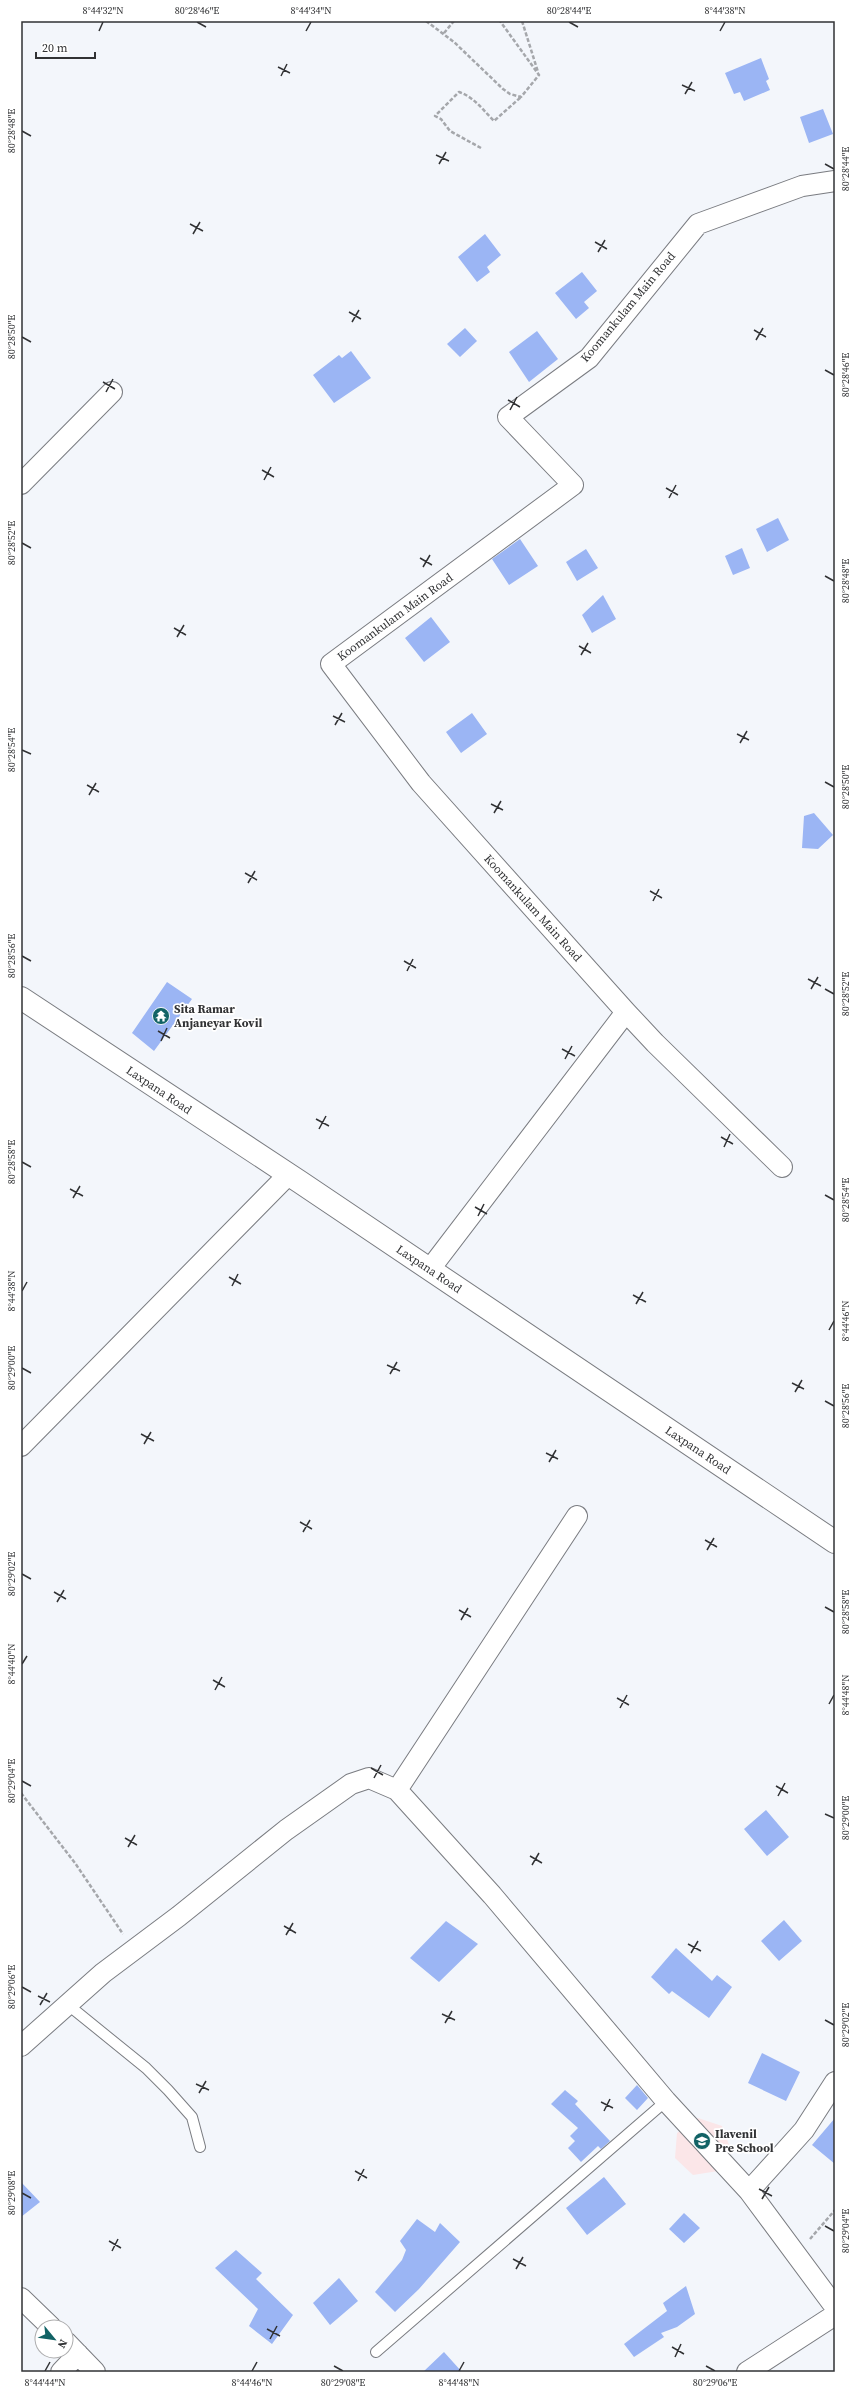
<svg xmlns="http://www.w3.org/2000/svg" width="856" height="2393" font-family="'Source Serif 4',serif">
<style>
.education{fill:#fbe6e8}
.building{fill:#9bb5f4}
.lines{fill:none;stroke-linecap:round;stroke-linejoin:round}
.service-casing{stroke:#7a7c81;stroke-width:12}
.minor-casing{stroke:#7a7c81;stroke-width:22}
.tertiary-casing{stroke:#7a7c81;stroke-width:24}
.path{stroke:#a5a7ab;stroke-width:2.5;stroke-dasharray:4 2;stroke-linecap:butt}
.service{stroke:#fff;stroke-width:10}
.minor{stroke:#fff;stroke-width:20}
.tertiary{stroke:#fff;stroke-width:22}
.ticks{fill:none;stroke:#313234;stroke-width:1.5}
.labels{text-anchor:middle;dominant-baseline:central;stroke-width:3.5;stroke-linejoin:round;paint-order:stroke}
.street-label{font-size:12px;fill:#313234;stroke:#fff}
.poi-label{font-size:12px;font-weight:bold;fill:#313234;stroke:#fff;text-anchor:start}
.neatline{fill:none;stroke:#313234;stroke-width:1.5}
.ticks-label{font-size:10px;text-anchor:middle;fill:#313234}
</style>
<rect width="100%" height="100%" fill="#f3f6fb"/>
<!-- education -->
<path class="education" d="M698 2118 722 2126 731 2150 718 2171 693 2175 675 2158 677 2133Z"/>
<!-- building -->
<path class="building" d="M761 58 769 79 766 81 770 90 744 101 740 92 734 94 725 73Z
M823 109 833 134 809 143 800 117Z
M485 234 501 255 487 267 490 272 477 282 458 257Z
M582 272 597 291 584 302 589 308 576 319 555 293Z
M465 328 477 341 460 357 447 344Z
M537 331 558 359 529 382 509 352Z
M351 351 371 378 334 403 313 375 339 355 342 358Z
M778 518 789 540 767 552 756 529Z
M520 539 538 566 509 585 492 559Z
M742 548 750 568 733 575 725 556Z
M586 549 598 568 577 581 566 562Z
M603 595 616 619 592 633 582 615Z
M431 617 450 642 424 662 405 638Z
M472 713 487 734 461 753 446 732Z
M814 813 833 835 818 849 802 848 804 816Z
M167 982 192 999 154 1051 132 1033Z
M766 1810 789 1837 767 1856 744 1829Z
M784 1920 802 1941 779 1961 761 1941Z
M446 1921 478 1944 439 1982 410 1958Z
M676 1948 712 1981 717 1975 732 1987 709 2018 672 1991 669 1994 651 1977Z
M762 2053 800 2072 786 2101 748 2083Z
M637 2085 648 2098 637 2110 625 2098Z
M565 2090 578 2101 575 2104 610 2141 601 2149 598 2146 581 2162 568 2148 575 2141 570 2136 578 2128 551 2104Z
M835 2118V2164L812 2145Z
M604 2177 626 2204 587 2235 566 2208Z
M21 2182 40 2202 21 2217Z
M684 2213 700 2228 684 2243 669 2229Z
M417 2219 435 2232 440 2223 460 2242 419 2289 395 2312 375 2292 402 2260 406 2250 400 2241Z
M236 2250 262 2273 256 2279 293 2315 272 2344 249 2326 258 2309 215 2268Z
M339 2278 358 2301 330 2325 313 2303Z
M686 2286 695 2314 677 2327 661 2333 664 2337 634 2357 624 2344 667 2311 663 2303Z
M444 2352 462 2372H423Z"/>
<g class="lines">
<!-- service casing -->
<g class="service-casing">
<path id="service" d="M67 2004 146 2068 168 2090 192 2117 200 2147
M376 2352 666 2101"/>
</g>
<!-- minor casing -->
<g class="minor-casing">
<path id="minor" d="M21 484 112 392
M782 1167 655 1043 626 1012 421 783 331 664 573 485 508 417 589 358 698 224 802 186 835 181
M430 1269 626 1012
M21 1446 288 1175
M397 1790 577 1516
M21 2046 103 1973 179 1916 286 1830 351 1784 369 1778 397 1790 492 1895 666 2101 749 2191 835 2307
M749 2191 804 2130 835 2082
M21 2298 51 2327
M66 2342 95 2372
M61 2372 78 2354
M747 2372 835 2315"/>
</g>
<!-- tertiary casing -->
<g class="tertiary-casing">
<path id="tertiary" d="M21 998 300 1182 835 1542"/>
</g>
<!-- path -->
<path class="path" d="M426 21 454 42 503 89 510 94 521 97 539 75 500 21
M522 21 538 72
M444 33 454 21
M481 148 450 131 441 119 435 116 459 92C474 97 483 110 494 121L521 97
M21 1793 75 1863 123 1934
M810 2239 835 2210"/>
<!-- service -->
<use href="#service" class="service"/>
<!-- minor -->
<use href="#minor" class="minor"/>
<!-- tertiary -->
<use href="#tertiary" class="tertiary"/>
</g>
<!-- ticks -->
<path class="ticks" d="M197 22 206 27M569 22 578 27M99 31 103 22M306 31 311 22M720 31 725 22M278 67 290 73M281 76 287 64M682 85 695 91M685 94 692 82M22 131 31 136M436 155 449 161M439 164 446 152M825 164 834 169M190 224 203 231M193 234 200 222M595 242 607 249M598 252 605 240M349 312 361 319M352 322 359 310M754 330 766 337M22 337 31 342M756 340 763 328M825 370 834 375M103 382 115 389M106 392 113 379M508 400 520 407M510 410 517 397M262 470 274 477M264 480 271 467M666 488 678 495M669 498 676 485M22 543 31 548M420 558 432 565M423 567 430 555M825 576 834 581M174 628 186 635M177 637 184 625M579 646 591 653M581 655 588 643M333 716 345 722M335 725 342 713M737 734 749 740M740 743 747 731M22 750 31 754M825 782 834 787M87 785 99 792M89 795 96 783M491 804 503 810M494 813 501 801M245 873 257 880M248 883 255 871M650 891 662 898M653 901 659 889M22 956 31 961M404 961 416 968M407 971 413 959M808 979 821 986M811 989 818 977M825 989 834 994M158 1031 170 1038M161 1041 167 1028M562 1049 575 1056M565 1059 572 1046M316 1119 329 1126M319 1129 326 1116M721 1137 733 1144M724 1147 730 1134M22 1162 31 1167M70 1189 83 1196M825 1195 834 1200M73 1198 80 1186M475 1207 487 1214M478 1216 484 1204M229 1277 241 1284M232 1286 238 1274M22 1291 27 1282M633 1295 646 1302M636 1304 643 1292M829 1330 834 1321M387 1365 400 1371M22 1368 31 1373M390 1374 397 1362M792 1383 804 1389M795 1392 802 1380M825 1401 834 1406M141 1434 154 1441M144 1444 151 1432M546 1453 558 1459M549 1462 556 1450M300 1522 312 1529M303 1532 310 1520M705 1540 717 1547M707 1550 714 1538M22 1574 31 1579M54 1592 66 1599M57 1602 64 1590M825 1607 834 1612M459 1610 471 1617M461 1620 468 1608M22 1664 27 1656M213 1680 225 1687M215 1690 222 1677M617 1698 629 1705M829 1704 834 1695M620 1708 627 1695M371 1768 383 1775M374 1778 381 1765M22 1781 31 1786M776 1786 788 1793M778 1796 785 1783M825 1814 834 1818M125 1838 137 1845M128 1847 135 1835M530 1856 542 1863M532 1865 539 1853M284 1926 296 1933M286 1935 293 1923M688 1944 701 1951M691 1953 698 1941M22 1987 31 1992M38 1996 50 2002M40 2005 47 1993M442 2014 455 2020M825 2020 834 2025M445 2023 452 2011M196 2084 209 2090M199 2093 206 2081M601 2102 613 2108M604 2111 610 2099M355 2171 367 2178M358 2181 364 2169M759 2189 772 2196M22 2193 31 2198M762 2199 769 2187M825 2226 834 2231M109 2241 121 2248M112 2251 118 2239M513 2259 526 2266M516 2269 523 2257M267 2329 280 2336M270 2339 277 2326M672 2347 684 2354M675 2357 681 2344M334 2366 343 2371M706 2366 715 2371M45 2371 50 2362M252 2371 257 2362M459 2371 464 2362"/>
<!-- icons -->
<defs>
<g id="temple-disc" transform="scale(0.9)"><circle r="9.5" fill="#116265" stroke="#fff"/><path d="M0-6L5-2H3V0L6.5 2.5H4V6H1.5V3h-3V6H-4V2.5H-6.5L-3 0V-2H-5Z" fill="#fff"/></g>
<g id="school-disc" transform="scale(0.9)"><circle r="9.5" fill="#116265" stroke="#fff"/><path d="M0-5L7-2L0 1L-7-2ZM-4 1L0 2.5L4 1V4Q0 6-4 4Z" fill="#fff"/></g>
</defs>
<g fill-rule="evenodd">
<use href="#temple-disc" x="161" y="1016"/>
<use href="#school-disc" x="702" y="2141"/>
</g>
<g class="labels">
<!-- street labels -->
<g class="street-label">
<text transform="translate(628 307) rotate(-50)">Koomankulam Main Road</text>
<text transform="translate(395 617) rotate(-36)">Koomankulam Main Road</text>
<text transform="translate(533 908) rotate(48)">Koomankulam Main Road</text>
<text transform="translate(159 1090) rotate(34)">Laxpana Road</text>
<text transform="translate(429 1269) rotate(34)">Laxpana Road</text>
<text transform="translate(698 1450) rotate(34)">Laxpana Road</text>
</g>
<!-- poi labels -->
<g class="poi-label">
<text x="174" y="1009">Sita Ramar<tspan x="174" dy="14">Anjaneyar Kovil</tspan></text>
<text x="715" y="2134">Ilavenil<tspan x="715" dy="14">Pre School</tspan></text>
</g>
</g>
<!-- border -->
<rect width="856" height="2393" fill="none" stroke="#ffffff" stroke-width="44"/>
<!-- north arrow -->
<g transform="translate(54 2339) rotate(119)"><circle r="19" fill="#ffffff" stroke="#adadae"/>
<path d="M0-3L7 15L0 10L-7 15Z" fill="#116265"/>
<text y="-6" font-size="11" font-weight="bold" text-anchor="middle" fill="#313234">N</text>
</g>
<!-- scale -->
<path d="M36 52v6h59v-6" fill="none" stroke="#313234" stroke-width="2"/>
<text x="42" y="52" font-size="12" fill="#313234" stroke="#ffffff" stroke-width="3" paint-order="stroke">20 m</text>
<rect x="22" y="22" width="812" height="2349" class="neatline"/>
<g class="ticks-label">
<text x="103" y="14">8°44'32"N</text>
<text x="197" y="14">80°28'46"E</text>
<text x="311" y="14">8°44'34"N</text>
<text x="569" y="14">80°28'44"E</text>
<text x="725" y="14">8°44'38"N</text>
<text transform="translate(11 131) rotate(-90)" y="4">80°28'48"E</text>
<text transform="translate(845 169) rotate(-90)" y="4">80°28'44"E</text>
<text transform="translate(11 337) rotate(-90)" y="4">80°28'50"E</text>
<text transform="translate(845 375) rotate(-90)" y="4">80°28'46"E</text>
<text transform="translate(11 543) rotate(-90)" y="4">80°28'52"E</text>
<text transform="translate(845 581) rotate(-90)" y="4">80°28'48"E</text>
<text transform="translate(11 750) rotate(-90)" y="4">80°28'54"E</text>
<text transform="translate(845 787) rotate(-90)" y="4">80°28'50"E</text>
<text transform="translate(11 956) rotate(-90)" y="4">80°28'56"E</text>
<text transform="translate(845 994) rotate(-90)" y="4">80°28'52"E</text>
<text transform="translate(11 1162) rotate(-90)" y="4">80°28'58"E</text>
<text transform="translate(845 1200) rotate(-90)" y="4">80°28'54"E</text>
<text transform="translate(11 1291) rotate(-90)" y="4">8°44'38"N</text>
<text transform="translate(845 1321) rotate(-90)" y="4">8°44'46"N</text>
<text transform="translate(11 1368) rotate(-90)" y="4">80°29'00"E</text>
<text transform="translate(845 1406) rotate(-90)" y="4">80°28'56"E</text>
<text transform="translate(11 1574) rotate(-90)" y="4">80°29'02"E</text>
<text transform="translate(845 1612) rotate(-90)" y="4">80°28'58"E</text>
<text transform="translate(11 1664) rotate(-90)" y="4">8°44'40"N</text>
<text transform="translate(845 1695) rotate(-90)" y="4">8°44'48"N</text>
<text transform="translate(11 1781) rotate(-90)" y="4">80°29'04"E</text>
<text transform="translate(845 1818) rotate(-90)" y="4">80°29'00"E</text>
<text transform="translate(11 1987) rotate(-90)" y="4">80°29'06"E</text>
<text transform="translate(845 2025) rotate(-90)" y="4">80°29'02"E</text>
<text transform="translate(11 2193) rotate(-90)" y="4">80°29'08"E</text>
<text transform="translate(845 2231) rotate(-90)" y="4">80°29'04"E</text>
<text x="45" y="2386">8°44'44"N</text>
<text x="252" y="2386">8°44'46"N</text>
<text x="343" y="2386">80°29'08"E</text>
<text x="459" y="2386">8°44'48"N</text>
<text x="715" y="2386">80°29'06"E</text>
</g>
</svg>
